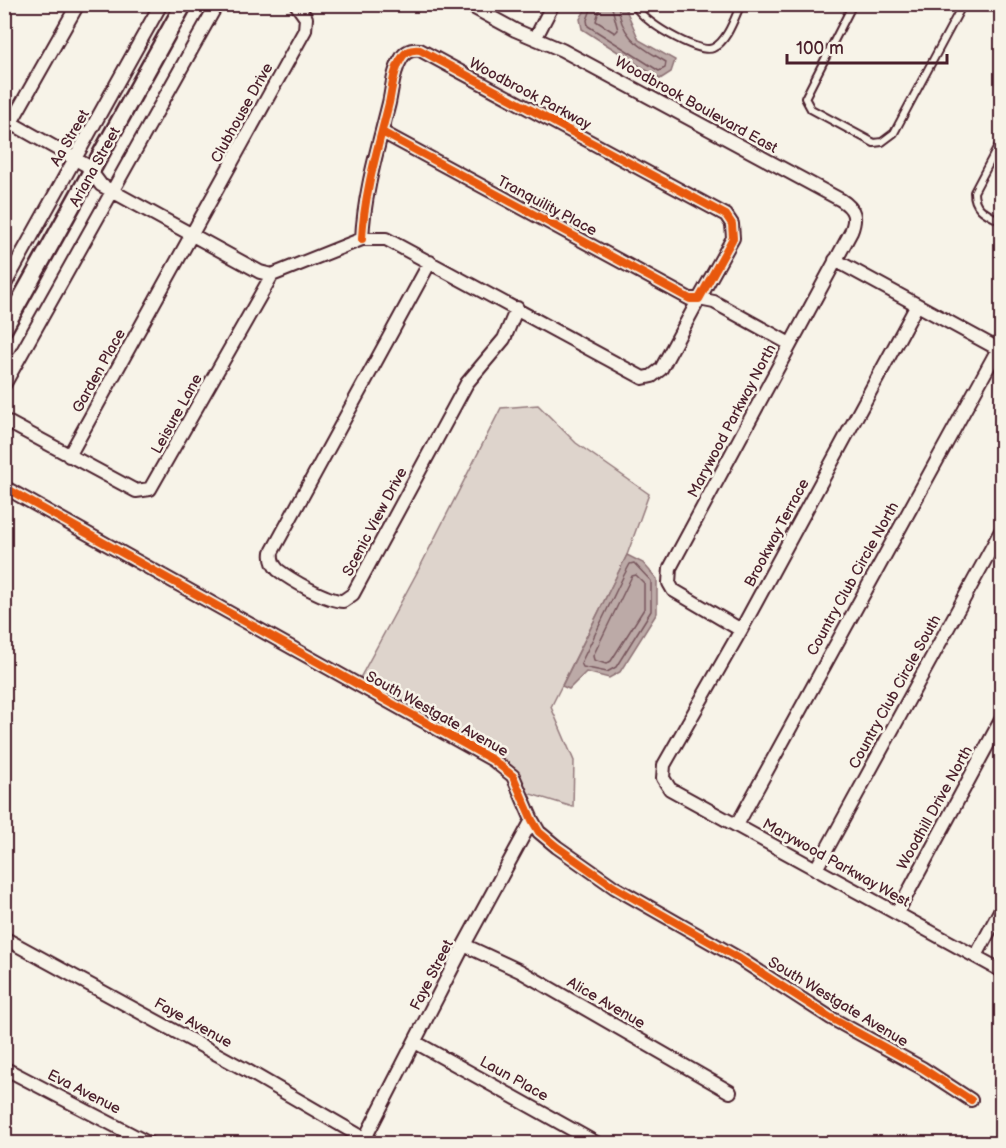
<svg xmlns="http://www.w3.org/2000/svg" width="1006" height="1148" font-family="'Balsamiq Sans',sans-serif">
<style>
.green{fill:#ded4cc;stroke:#947a7c;stroke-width:1.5}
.water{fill:#bcaaa7;stroke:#8e7275;stroke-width:1.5}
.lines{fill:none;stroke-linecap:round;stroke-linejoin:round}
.shore{stroke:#78575d;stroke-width:1.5}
.service-casing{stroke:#4a1f2b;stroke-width:10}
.minor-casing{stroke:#4a1f2b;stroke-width:16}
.tertiary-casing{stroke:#4a1f2b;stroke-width:20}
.service{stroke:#f7f3e8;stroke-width:6}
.minor{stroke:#f7f3e8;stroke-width:12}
.tertiary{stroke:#f7f3e8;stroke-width:15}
.cycleway-casing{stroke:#f7f3e8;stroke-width:11}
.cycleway{stroke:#e8590c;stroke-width:8}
.labels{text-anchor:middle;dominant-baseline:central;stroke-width:5;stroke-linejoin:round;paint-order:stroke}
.street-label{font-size:15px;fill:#4a1f2b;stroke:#f7f3e8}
</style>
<rect width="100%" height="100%" fill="#f7f3e8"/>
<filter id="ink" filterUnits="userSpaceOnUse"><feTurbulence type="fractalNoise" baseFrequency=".0167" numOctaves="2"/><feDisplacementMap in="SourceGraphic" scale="12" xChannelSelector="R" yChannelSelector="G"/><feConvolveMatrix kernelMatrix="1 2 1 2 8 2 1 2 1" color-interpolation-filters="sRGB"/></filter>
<g filter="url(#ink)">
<!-- green -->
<path class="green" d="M538 405 576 443 649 494 627 555 551 707 574 761 573 807 527 793 517 773 496 755 359 680 421 565 501 408Z"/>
<!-- water -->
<path class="water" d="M588 5H624L639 40 675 60 671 72 660 79 582 29 580 19Z
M627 555 643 563 657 579V613L620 672 609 678 586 672 569 689 562 686Z"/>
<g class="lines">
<!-- shore -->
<path class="shore" d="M593 4 587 20 588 26 659 71 665 68 666 62C641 47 620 38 618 4
M601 4 596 21 615 33 618 30 611 4
M634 563 651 581V611L616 667 607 672 583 667 581 663 623 577 630 564Z
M636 575 644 583V609L611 661 606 664 594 660 593 656 632 576Z"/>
<!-- service casing -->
<g class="service-casing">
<path id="service" d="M635 4C637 19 699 55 713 48 727 42 735 17 741 4
M853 4 805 98 811 109 874 143 882 142 894 133 963 4
M1002 139 974 192C974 210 988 214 1002 222"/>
</g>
<!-- minor casing -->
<g class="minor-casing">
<path id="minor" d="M467 4 515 30 562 50 841 200C855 209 857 217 851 232L670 568 669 583 673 590 741 630
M536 37 553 4
M4 119 86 165 101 185 260 272 272 275 362 239H386L643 378 652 376 661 369 699 299 714 302 790 344
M4 135 78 4
M362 239C364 193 378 148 389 103 392 90 393 71 401 59 405 51 412 49 420 50L726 215 732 224 733 238 699 299H690L382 132
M835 260 1002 351
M430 262 272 552C271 559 273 565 278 570 291 580 327 601 343 601L353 594 467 383 504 339 517 308
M4 286 161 4
M917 305 741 630 664 765 663 778 670 789 1002 971
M4 385 217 4
M4 420 136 491 150 489 272 275
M69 456 305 30 306 18 296 4
M4 487 493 760 513 776 532 820 539 832 557 847 614 887 740 959 831 1018 922 1068 971 1100
M737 825 998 349
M816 869 1002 529
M897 913 1002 718
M4 938 246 1070 365 1139
M464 945 520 971 730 1092
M976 956 1002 907
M415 1042 598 1144
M4 1068 150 1144
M362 1144 464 945 532 820"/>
</g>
<!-- tertiary casing -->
<g class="tertiary-casing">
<path id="tertiary" d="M4 329 184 4"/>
</g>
<!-- service -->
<use href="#service" class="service"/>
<!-- minor -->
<use href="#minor" class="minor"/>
<!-- tertiary -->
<use href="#tertiary" class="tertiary"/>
<!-- cycleway casing -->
<g class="cycleway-casing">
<path id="cycleway" d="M362 239C364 193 378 148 389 103 392 90 393 71 401 59 405 51 412 49 420 50L726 215 732 224 733 238 699 299H690L382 132
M4 487 493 760 513 776 532 820 539 832 557 847 614 887 740 959 831 1018 922 1068 971 1100"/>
</g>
<!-- cycleway -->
<use href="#cycleway" class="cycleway"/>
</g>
</g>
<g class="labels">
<!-- street labels -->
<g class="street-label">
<text transform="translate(530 94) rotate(28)">Woodbrook Parkway</text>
<text transform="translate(696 105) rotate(29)">Woodbrook Boulevard East</text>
<text transform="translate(242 113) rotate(-61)">Clubhouse Drive</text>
<text transform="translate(70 138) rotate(-60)">Aa Street</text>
<text transform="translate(95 167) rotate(-61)">Ariana Street</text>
<text transform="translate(547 206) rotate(28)">Tranquility Place</text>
<text transform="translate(99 371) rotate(-61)">Garden Place</text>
<text transform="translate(177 414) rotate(-61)">Leisure Lane</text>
<text transform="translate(732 421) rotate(-62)">Marywood Parkway North</text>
<text transform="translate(375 522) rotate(-62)">Scenic View Drive</text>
<text transform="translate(777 533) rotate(-62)">Brookway Terrace</text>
<text transform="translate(853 579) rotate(-61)">Country Club Circle North</text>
<text transform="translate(895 692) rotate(-61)">Country Club Circle South</text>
<text transform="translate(437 714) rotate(29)">South Westgate Avenue</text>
<text transform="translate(935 808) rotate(-61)">Woodhill Drive North</text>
<text transform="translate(836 863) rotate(29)">Marywood Parkway West</text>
<text transform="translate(432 975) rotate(-63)">Faye Street</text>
<text transform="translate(838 1002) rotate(31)">South Westgate Avenue</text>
<text transform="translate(606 1003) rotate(30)">Alice Avenue</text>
<text transform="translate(193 1023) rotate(29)">Faye Avenue</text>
<text transform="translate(514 1079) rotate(29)">Laun Place</text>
<text transform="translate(84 1092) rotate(27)">Eva Avenue</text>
</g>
</g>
<!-- margin -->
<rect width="1006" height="1148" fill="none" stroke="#f7f3e8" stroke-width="24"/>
<rect x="12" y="12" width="982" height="1124" fill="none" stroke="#4a1f2b" stroke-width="2" filter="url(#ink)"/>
<!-- scale -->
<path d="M787 54v9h160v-9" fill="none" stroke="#4a1f2b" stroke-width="3"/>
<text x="796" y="54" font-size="18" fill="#4a1f2b" stroke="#f7f3e8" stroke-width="4.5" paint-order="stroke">100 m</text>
</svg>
